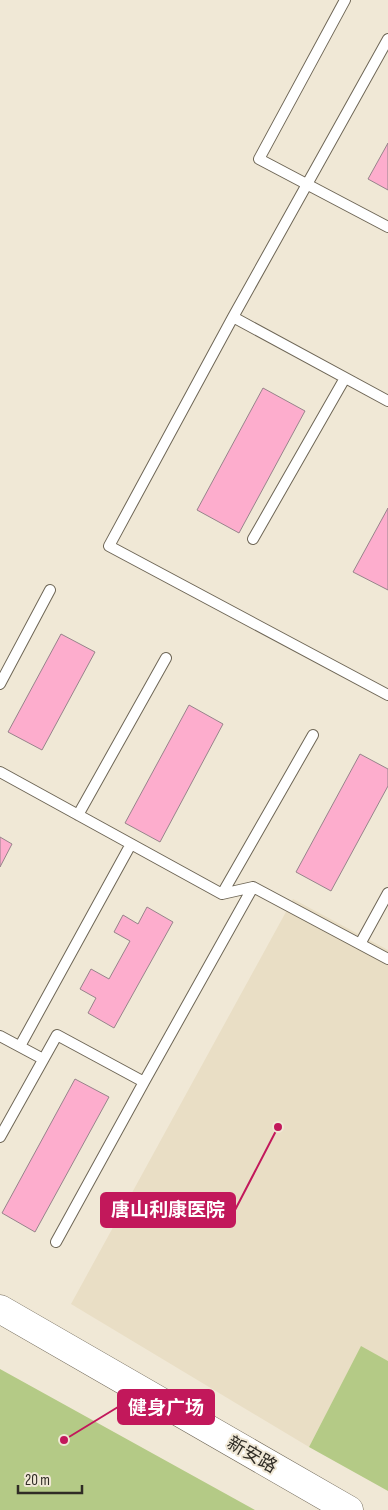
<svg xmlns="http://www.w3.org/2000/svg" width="388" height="1510" font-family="'Sofia Sans Condensed','Noto Sans SC',sans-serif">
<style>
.built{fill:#e9dec5}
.green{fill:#b4ca86}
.building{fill:#fdadcd;stroke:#97848b}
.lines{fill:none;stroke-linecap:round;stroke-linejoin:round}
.service-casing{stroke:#6e6656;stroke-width:12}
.secondary-casing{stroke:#6e6656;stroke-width:29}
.service{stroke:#fff;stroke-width:10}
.secondary{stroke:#fff;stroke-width:28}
.labels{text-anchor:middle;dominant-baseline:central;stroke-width:4;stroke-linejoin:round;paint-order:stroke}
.street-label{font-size:18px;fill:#2f2c25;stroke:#f0e8d6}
.leader{fill:none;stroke:#c2185b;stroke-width:2}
.callout-dot{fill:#c2185b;stroke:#f0e8d6;stroke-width:2}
.callout{fill:#c2185b;stroke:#c2185b;stroke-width:2}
.callout-label{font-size:19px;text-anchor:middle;font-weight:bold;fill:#fff}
</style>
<rect width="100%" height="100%" fill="#f0e8d6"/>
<!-- built -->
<path class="built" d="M293 899 388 950V1361L361 1347 309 1447 71 1304Z"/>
<!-- green -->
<path class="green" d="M361 1346 388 1361V1491L309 1447Z
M0 1369 255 1510H0Z"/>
<!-- building -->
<path class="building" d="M388 143V190L368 179Z
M263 388 305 411 239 533 197 510Z
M388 508V590L353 572Z
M61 634 95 652 42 750 8 732Z
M189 705 223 724 160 842 125 823Z
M360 754 388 769V786L331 891 296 872Z
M0 837 12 844 0 867Z
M147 907 173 922 114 1028 88 1013 96 998 80 989 91 969 109 979 130 941 114 932 123 915 138 924Z
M75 1079 109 1097 35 1232 2 1213Z"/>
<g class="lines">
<!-- service casing -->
<g class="service-casing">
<path id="service" d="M345 0 259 159 388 227
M388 39 233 317 109 546 388 695
M233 317 388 401
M253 539 345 378
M0 684 50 590
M0 772 222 894 253 887 388 959
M78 815 166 658
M222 894 313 735
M360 944 388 893
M0 1036 43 1059
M20 1046 131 844
M0 1137 57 1035 144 1082 253 887
M56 1242 144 1082"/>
</g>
<!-- secondary casing -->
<g class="secondary-casing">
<path id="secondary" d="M0 1309 349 1510"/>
</g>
<!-- service -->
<use href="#service" class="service"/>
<!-- secondary -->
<use href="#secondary" class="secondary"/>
</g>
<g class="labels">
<!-- street labels -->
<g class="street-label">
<text transform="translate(252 1455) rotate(30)">新安路</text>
</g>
</g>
<!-- callouts -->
<path class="leader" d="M278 1127L235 1210M64 1440L118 1407"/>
<g class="callout-dot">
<circle cx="278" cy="1127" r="5"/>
<circle cx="64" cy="1440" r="5"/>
</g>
<g class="callout">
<rect x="101" y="1193" width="134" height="34" rx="5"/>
<rect x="118" y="1390" width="96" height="34" rx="5"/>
</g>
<g class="callout-label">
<text x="168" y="1216">唐山利康医院</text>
<text x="166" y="1414">健身广场</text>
</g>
<!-- scale -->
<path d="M18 1485v8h64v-8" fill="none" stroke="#2f2c25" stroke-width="2.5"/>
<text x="25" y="1485" font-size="15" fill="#2f2c25" stroke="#f0e8d6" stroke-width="4" paint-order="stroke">20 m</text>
</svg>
